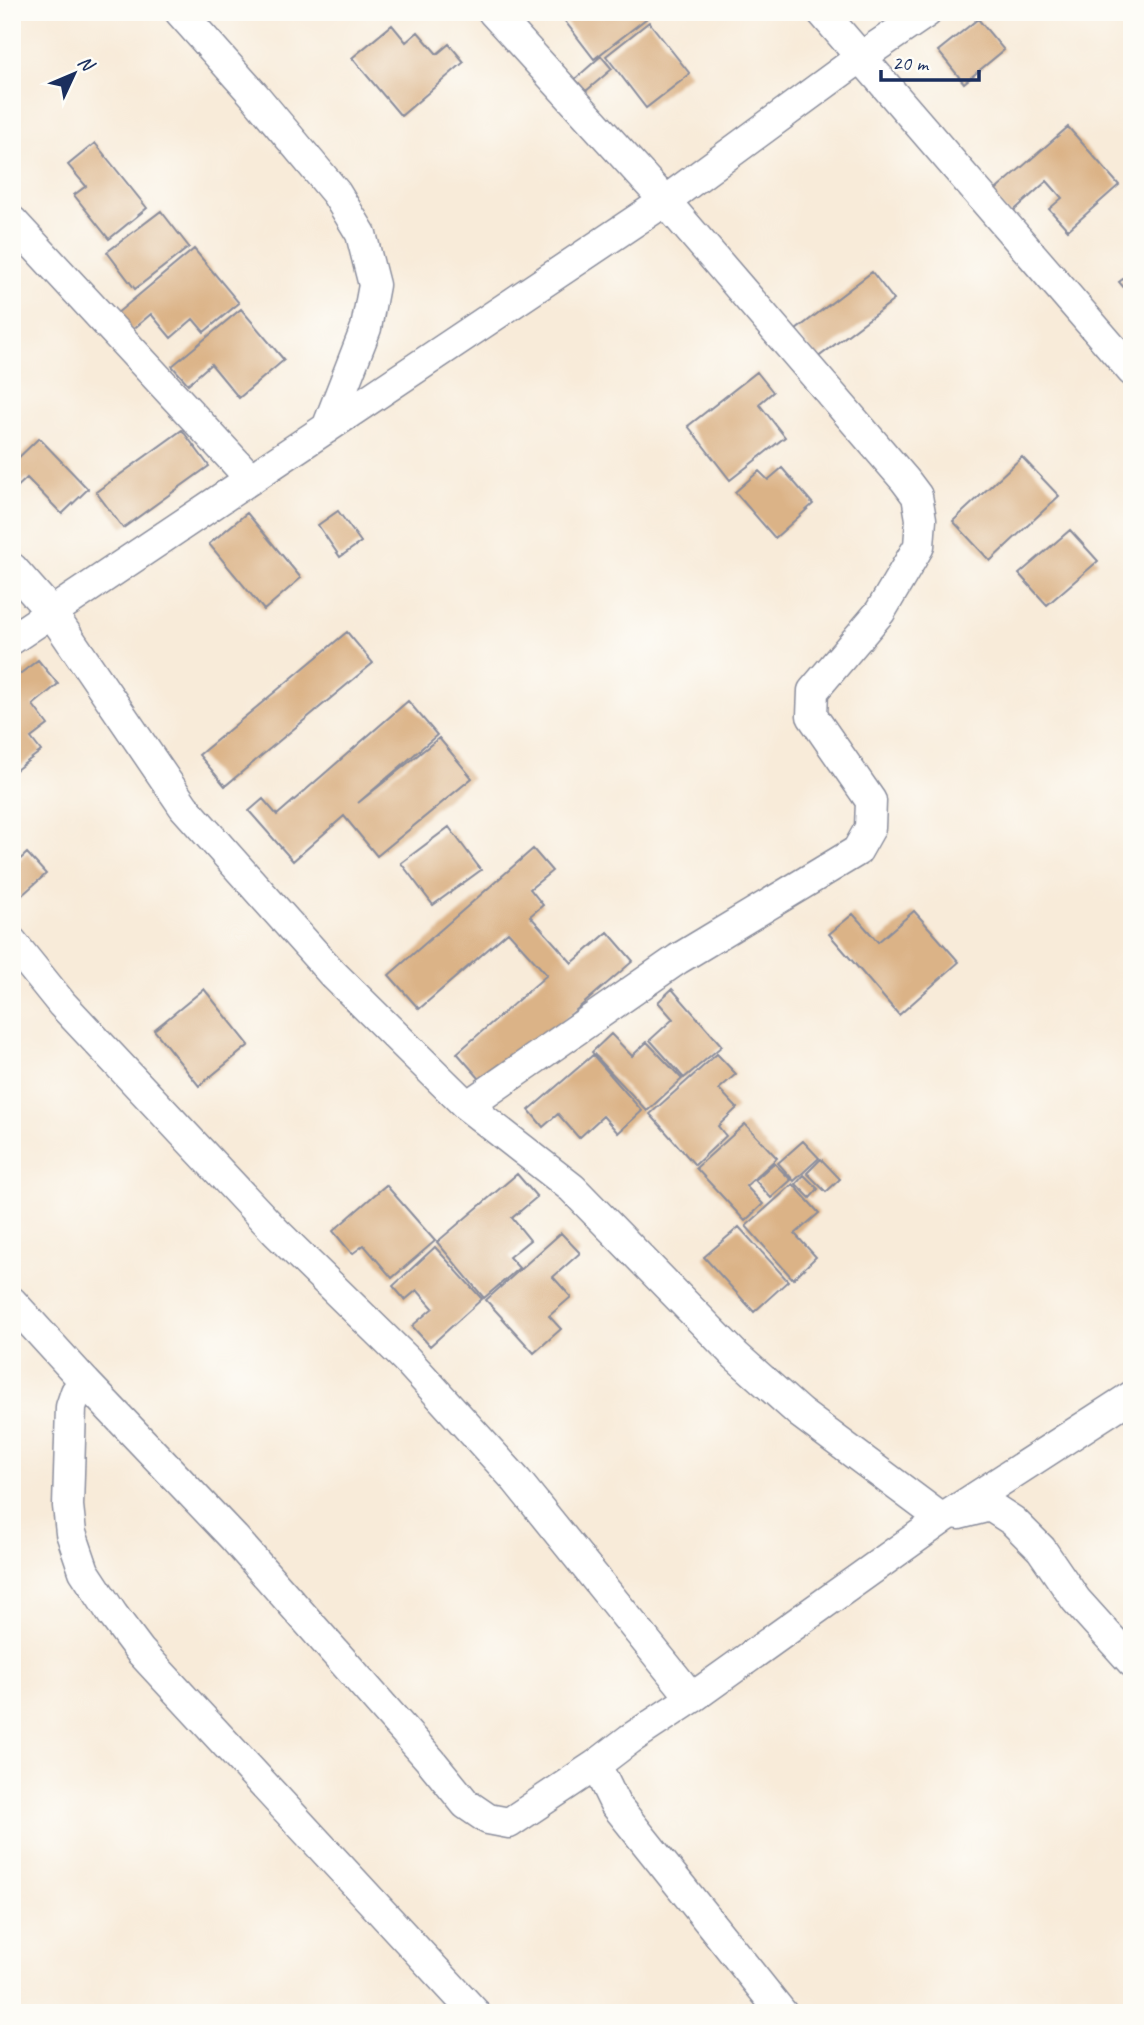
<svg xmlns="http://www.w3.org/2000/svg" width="1144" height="2025" font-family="Caveat,sans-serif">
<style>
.building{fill:#dbb387}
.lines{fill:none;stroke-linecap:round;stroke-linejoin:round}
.street-casing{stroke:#8a8d9c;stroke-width:33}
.street{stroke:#fff;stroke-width:30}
</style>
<rect width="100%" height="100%" fill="#fdfcf7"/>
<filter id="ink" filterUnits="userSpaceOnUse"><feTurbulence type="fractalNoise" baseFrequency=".0143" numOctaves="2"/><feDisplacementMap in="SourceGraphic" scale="14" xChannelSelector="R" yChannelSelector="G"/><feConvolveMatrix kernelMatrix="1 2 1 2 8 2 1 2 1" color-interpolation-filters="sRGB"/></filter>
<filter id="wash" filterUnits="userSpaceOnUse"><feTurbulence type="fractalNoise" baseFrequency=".00686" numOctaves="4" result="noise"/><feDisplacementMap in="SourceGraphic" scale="28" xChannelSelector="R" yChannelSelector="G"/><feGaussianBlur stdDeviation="1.57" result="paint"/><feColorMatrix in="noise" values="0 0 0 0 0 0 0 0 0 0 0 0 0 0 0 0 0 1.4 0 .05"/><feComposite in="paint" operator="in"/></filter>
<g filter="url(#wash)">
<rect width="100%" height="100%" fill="#f8ebd9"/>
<g id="blocks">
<!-- building -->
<path class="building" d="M558 12H642L647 18 594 59Z
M978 19 1004 50 964 83 938 51Z
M649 22 690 74 646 108 606 56Z
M392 25 406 42 418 32 437 54 449 44 464 62 401 116 352 58Z
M601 56 612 69 586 91 575 79Z
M1068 127 1119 185 1068 230 1049 209 1062 198 1047 181 1009 215 991 194Z
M95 143 147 208 109 239 74 195 86 186 68 165Z
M161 211 189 247 135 289 107 252Z
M194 249 239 303 204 332 193 319 171 338 151 314 131 331 116 314Z
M872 272 894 300 817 358 796 330Z
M1132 272V297L1119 282Z
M241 309 284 360 239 398 211 364 188 384 172 366Z
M757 372 773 392 759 404 785 437 730 480 688 426Z
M182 430 209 466 123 528 96 492Z
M39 438 88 489 62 514 27 478 12 492V464Z
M1022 457 1059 496 990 561 953 521Z
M782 468 813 504 775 538 735 492 759 471 768 480Z
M338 511 361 542 340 557 318 525Z
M247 513 301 578 264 610 209 544Z
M1070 530 1098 561 1047 605 1019 574Z
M347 632 373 663 225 786 199 755Z
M38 660 58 684 33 705 48 725 31 738 41 751 12 773V680Z
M408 701 437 735 358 803 439 738 472 778 377 856 344 816 293 861 249 811 263 799 277 815Z
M449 827 481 870 433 905 401 863Z
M533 849 552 871 530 889 543 905 530 916 572 963 608 932 633 961 487 1087 457 1053 547 975 508 932 419 1009 389 975Z
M27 853 46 874 12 904V867Z
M914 911 959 962 899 1015 829 934 853 914 878 942Z
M204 989 249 1045 199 1086 154 1030Z
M672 989 722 1046 684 1078 650 1040 673 1019 658 1002Z
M611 1034 632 1056 647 1042 682 1079 647 1111 592 1052Z
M717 1054 736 1074 719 1089 737 1108 718 1126 726 1136 695 1165 650 1114Z
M593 1055 642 1111 618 1133 603 1116 579 1138 558 1114 543 1127 529 1110Z
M745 1124 777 1158 746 1186 763 1204 745 1221 696 1168Z
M803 1141 819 1158 794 1181 778 1163Z
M821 1159 840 1179 826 1192 807 1173Z
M774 1163 791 1180 771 1198 755 1180Z
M517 1174 537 1197 512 1218 530 1240 509 1257 519 1268 484 1298 437 1242Z
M804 1175 818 1189 810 1198 796 1184Z
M793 1184 819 1213 795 1234 816 1257 793 1279 746 1226Z
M386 1185 435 1241 392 1278 364 1245 352 1254 333 1231Z
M739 1227 788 1281 754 1312 704 1257Z
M561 1233 580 1253 553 1277 571 1297 549 1316 561 1329 534 1353 486 1300Z
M435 1247 482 1299 430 1346 412 1326 433 1308 417 1290 405 1300 393 1286Z"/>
</g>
</g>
<g filter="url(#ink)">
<use href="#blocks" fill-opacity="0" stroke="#8a8d9c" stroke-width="2"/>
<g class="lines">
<!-- street casing -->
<g class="street-casing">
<path id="street" d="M180 12 254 95 336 193 361 234 374 285 366 328 327 428
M822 12 1132 371
M12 221 251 479
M12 568 51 612 184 807 332 973 467 1106 572 1188 736 1356 800 1413 942 1519
M12 639 665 201 861 57 927 12
M12 942 62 1004 276 1232 407 1360 517 1481 692 1698
M467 1106 678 959 857 851 870 828 871 801 812 716 813 691 880 612 919 546 921 519 917 496 905 480 665 201 493 12
M12 1302 85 1382 234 1538 431 1761 466 1804 488 1819 509 1823 596 1765
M85 1382 76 1392 71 1407 68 1506 71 1533 84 1571 113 1615 140 1651 475 2013
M959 1514 990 1506 1013 1521 1041 1549 1076 1600 1132 1662
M782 2013 615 1804 596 1765 630 1739 692 1698 942 1519 1132 1396"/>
</g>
<!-- street -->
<use href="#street" class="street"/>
</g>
</g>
<!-- margin -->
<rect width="1144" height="2025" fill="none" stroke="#fdfcf7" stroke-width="42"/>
<!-- north arrow -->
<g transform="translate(74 74) rotate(46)" stroke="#fdfcf7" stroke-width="5" paint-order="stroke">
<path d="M0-5L12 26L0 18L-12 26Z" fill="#1b2f5e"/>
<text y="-10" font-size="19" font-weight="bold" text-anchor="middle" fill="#1b2f5e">N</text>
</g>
<!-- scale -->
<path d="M881 70v10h98v-10" fill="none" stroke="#1b2f5e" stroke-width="3.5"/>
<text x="892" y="70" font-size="21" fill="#1b2f5e" stroke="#fdfcf7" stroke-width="5" paint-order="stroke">20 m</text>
</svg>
